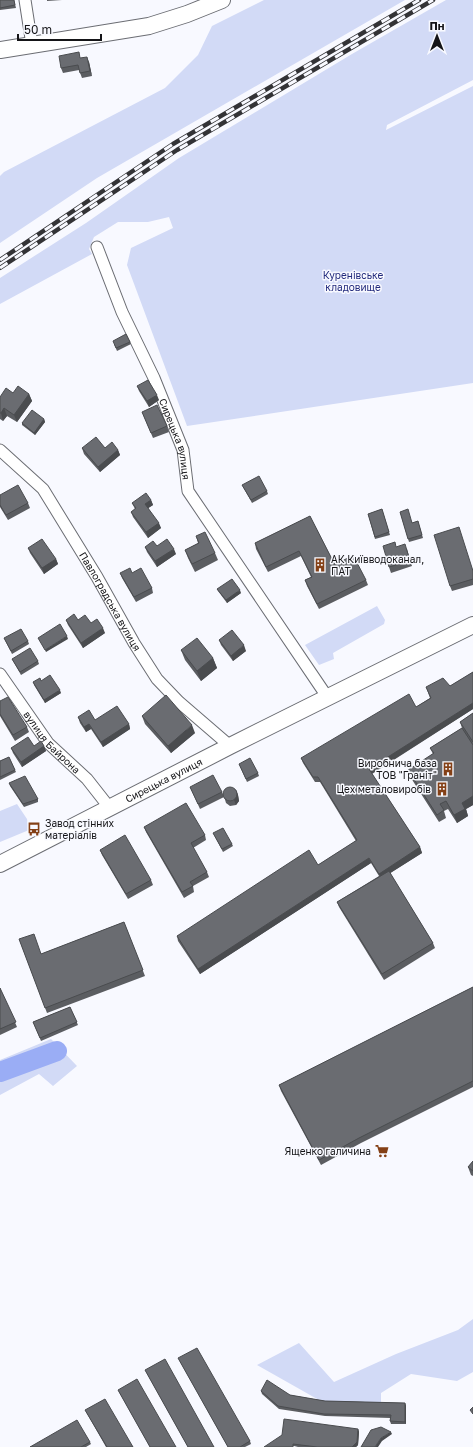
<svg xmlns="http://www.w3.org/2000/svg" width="473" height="1447" font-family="'Golos Text',sans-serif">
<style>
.green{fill:#d2daf6}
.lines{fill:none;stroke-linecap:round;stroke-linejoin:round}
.river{stroke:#9aadf5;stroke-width:20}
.street-casing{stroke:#6b6d73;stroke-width:13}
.secondary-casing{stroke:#6b6d73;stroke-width:18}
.street{stroke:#fff;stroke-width:11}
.secondary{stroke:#fff;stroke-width:16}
.rail-casing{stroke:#333336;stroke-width:4.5}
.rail{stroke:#f8f9ff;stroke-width:3;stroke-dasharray:9;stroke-linecap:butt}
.wall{fill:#5b5d61}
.shaded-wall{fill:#4a4c4f}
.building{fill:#6a6c71;stroke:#4a4c4f}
.labels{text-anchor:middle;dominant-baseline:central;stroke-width:3;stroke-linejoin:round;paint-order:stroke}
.park-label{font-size:10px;fill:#242c7e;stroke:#f8f9ff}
.street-label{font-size:10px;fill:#151518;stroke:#f8f9ff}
.poi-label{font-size:10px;fill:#151518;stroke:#f8f9ff;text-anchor:end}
</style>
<rect width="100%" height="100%" fill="#f8f9ff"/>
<!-- green -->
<path class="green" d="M264 0H405L97 178 0 243V176L4 172 165 88 198 55 212 26Z
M446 0H473V80L387 125 386 130 473 86V383L187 426 127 265 131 248 173 228 169 217 148 222H118L94 237 89 249 92 254 0 304V278L86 223 179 158 352 54Z
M377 606 385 620 384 624 333 653 334 659 319 665 305 645Z
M17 804 27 819 29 830 0 842V811Z
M51 1039 77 1066 53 1086 39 1074 0 1095V1060Z
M473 1319V1372L457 1381 411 1374 381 1393V1405L326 1404 257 1365 299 1343 334 1382 396 1354 458 1330Z"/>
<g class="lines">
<!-- river -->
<path class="river" d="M0 1072 57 1051"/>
<!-- street casing -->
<g class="street-casing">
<g id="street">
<path d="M25 0 32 45"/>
<path id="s1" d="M97 247 122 312 154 378 183 450 188 491 328 698"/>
<path id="s2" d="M0 450 43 489 97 577 134 643 157 679 179 702 230 746"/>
<path id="s3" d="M0 674 48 743 87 779 109 807"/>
</g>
</g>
<!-- secondary casing -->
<g class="secondary-casing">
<g id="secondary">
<path d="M0 50 149 26 187 14 222 0"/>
<path id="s4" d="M0 864 230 746 473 625"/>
</g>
</g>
<!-- street -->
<use href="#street" class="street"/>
<!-- secondary -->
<use href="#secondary" class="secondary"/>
<!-- rail casing -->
<g class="rail-casing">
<path id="rail" d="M0 260 173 144 419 0
M0 268 177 150 433 0"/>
</g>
<!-- rail -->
<use href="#rail" class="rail"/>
</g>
<!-- wall -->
<path class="wall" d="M0 0H14L16 8 0 10Z
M47 0H62L47 1Z
M81 58 89 62 92 76 82 78 79 70 63 73 61 68Z
M130 342 131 344 117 351 114 344Z
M137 386 159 400 149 407 139 391Z
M13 393 29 394 32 401 17 422 7 416 3 421 0 419V397Z
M142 412 167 426 169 432 153 438Z
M44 419 45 422 35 435 22 425V423Z
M82 448H105L118 450 120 455 100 472 84 454Z
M242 485 267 491 268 494 252 503Z
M0 495 28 503 30 508 8 520 0 507Z
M151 500 153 505 148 508 161 528 148 538 133 517 131 512 135 509 132 503Z
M382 509 390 535 375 539 368 514Z
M400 512 412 523 418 521 423 538 409 542Z
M310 516 335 565 366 580 368 585 319 609 307 586 305 580 311 577 301 556 268 572 256 549 255 543Z
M196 536 215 553 218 560 195 572 188 558 185 550 198 543Z
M157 546 176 554 157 567 147 552 145 547Z
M396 547 407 549 412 566 391 573 389 567Z
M28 548 56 559 58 564 44 574 30 553Z
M473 570V585L452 591 450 586Z
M120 573H132L152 588 153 593 136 602 122 578Z
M217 589 241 593 227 603 218 591Z
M66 620H78L91 623 105 633 83 648 68 625Z
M4 638 28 641 29 644 12 654Z
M219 640 246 651 233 661 221 645Z
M181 650 213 658 217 668 201 681 185 660Z
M12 659 38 661 39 664 21 675Z
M473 672V709L372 774 420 847 422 853 390 873 433 943 435 948 384 980 339 907 337 902 379 876 371 863 200 974 178 941 177 936 318 865 356 841 320 782H315L303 763 301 758 416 707 430 698 426 687 450 686Z
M41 681 61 693 45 703 34 685 33 682Z
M0 701 27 727 29 732 15 741 0 716Z
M473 713V805L466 809 468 816 457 823 448 809 444 811 446 818 439 822 411 778 408 770 433 754 430 748 462 728 460 722Z
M142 716 195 733 171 753 145 724Z
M78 717 95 720 129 724 130 729 103 747 91 729 86 732 80 723Z
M34 746H44L46 751 22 767 13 753 11 748Z
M9 757 16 772 0 780V761Z
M239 764 258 773 259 776 247 782Z
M9 783 38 799V802L24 807 10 786Z
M190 787 222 792 224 797 200 809Z
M236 790 238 795 239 801 236 805 230 806 226 803 223 793Z
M144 827 205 835 206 840 193 848 207 872 209 877 193 886 194 892 184 898 146 832Z
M213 833 232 844 233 846 223 852Z
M100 850 151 880 153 885 128 899 102 855Z
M124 922 145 976 47 1013 19 939 41 954Z
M473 987V1087L361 1143 321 1165 281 1091 279 1085Z
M0 988 17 1027 0 1035Z
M70 1007 78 1025 41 1041 33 1022Z
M473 1161V1176L471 1175 468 1167Z
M178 1358 250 1441 251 1444 245 1447H228Z
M145 1370 214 1447H188Z
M118 1390 176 1447H150Z
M261 1391 290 1395 325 1401 405 1403 406 1406V1424H391L390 1421V1418L325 1416 279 1409 262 1394Z
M85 1410 133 1447H106Z
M358 1429 359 1432 358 1445 356 1447H298L294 1446 264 1447Z
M90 1442 91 1444 86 1447H30Z"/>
<!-- shaded-wall -->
<path class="shaded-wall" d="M87 57 89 62 92 76 90 71Z
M29 394 32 401 17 422 14 415Z
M157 395 159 400 149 407 147 401Z
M4 408 7 416 3 421 1 413Z
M44 419 45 422 35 435 34 433Z
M118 450 120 455 100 472 98 467Z
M151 500 153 505 147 509 145 504Z
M159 523 161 528 148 538 146 532Z
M174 549 176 554 157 567 155 561Z
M56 559 58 564 44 574 42 568Z
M240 590 241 593 227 603 226 600Z
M103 628 105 633 83 648 81 643Z
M67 636 68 639 46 652 45 650Z
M244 645 246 651 233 661 231 656Z
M213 658 217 668 201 681 197 671Z
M60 690 61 693 45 703 44 700Z
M473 703V709L371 774 369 769Z
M89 724 91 729 86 732 84 727Z
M129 724 130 729 103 747 101 742Z
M192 725 195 733 171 753 168 746Z
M44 746 46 751 22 767 21 762Z
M236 790 238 795 239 801 236 805 234 800Z
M473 796V805L466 809 468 816 457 823 454 815 462 803Z
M420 847 422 853 381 879 379 874Z
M369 858 371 863 200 974 198 969Z
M405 1403 406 1406V1424L405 1422Z
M358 1429 359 1432 358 1445 356 1447H352Z
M391 1432 392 1434 382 1441 378 1447H375L381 1438Z"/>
<!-- building -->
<path class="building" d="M0 0H14L15 5 0 8Z
M79 52 80 58 87 57 90 71 80 73 78 65 61 68 59 56Z
M126 334 130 342 116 348 113 341Z
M148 380 157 395 147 401 137 386Z
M18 386 29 394 14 415 4 408 1 413H0V397L6 388 13 393Z
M157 405 167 426 151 433 142 412Z
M32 410 44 419 34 433 22 423Z
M96 437 105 448 112 442 118 450 98 467 82 448Z
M259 476 267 491 251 500 242 485Z
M18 485 28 503 6 515 0 505V495Z
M146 493 151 500 145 504 159 523 146 532 131 512 136 508 132 503Z
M382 509 389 532 375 537 368 514Z
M408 509 412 523 418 521 422 535 408 539 400 512Z
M310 516 335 565 353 555 366 580 317 604 305 580 312 577 299 551 266 567 255 543Z
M459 527 473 571V579L450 586 434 535Z
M205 532 215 553 192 564 185 550 199 543 196 536Z
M42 539 56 559 42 568 28 548Z
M167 539 174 549 155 561 145 547 153 541 157 546Z
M395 542 396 547 405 544 410 561 389 567 383 546Z
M130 568 132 573 141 568 152 588 134 597 120 573Z
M232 579 240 590 226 600 217 589Z
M74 614 78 620 85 615 91 623 97 619 103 628 81 643 66 620Z
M60 624 67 636 45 650 38 638Z
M21 629 28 641 11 651 4 638Z
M232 630 244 645 231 656 219 640Z
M197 638 213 658 197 671 181 650Z
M30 648 38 661 20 672 12 659Z
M473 672V703L369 769 420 847 379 874 369 858 198 969 177 936 309 850 318 865 357 840 318 777H313L301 758 409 694 416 707 431 698 426 687 443 678 450 686Z
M50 675 60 690 44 700 33 682 40 678 41 681Z
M166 695 192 725 168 746 142 716Z
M8 697 27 727 13 735 0 714V701Z
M117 706 129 724 101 742 89 724 84 727 78 717 89 710 95 720Z
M473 713V742L460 722Z
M462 728 473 745V796L462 803 465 809 454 815 446 801 440 804 444 810 437 815 408 770 434 753 430 748Z
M28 737 34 746 41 741 44 746 21 762 11 748Z
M9 757 15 770 0 777V761Z
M250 758 258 773 246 779 239 764Z
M213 775 222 792 198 804 190 787Z
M25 776 38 799 23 804 9 783Z
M223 794a7 7 0 1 1 14 0a7 7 0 1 1-14 0Z
M186 803 205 835 191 843 207 872 190 882 193 886 182 892 144 827Z
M223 828 232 844 222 849 213 833Z
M125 835 151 880 126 894 100 850Z
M389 871 433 943 382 974 337 902Z
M124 922 143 970 45 1008 19 939 34 934 41 954Z
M473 987V1081L359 1138 319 1160 279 1085Z
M0 988 16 1022 0 1029Z
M70 1007 77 1022 40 1038 33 1022Z
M473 1161V1171L468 1167Z
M197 1348 250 1441 240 1447H228L178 1358Z
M165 1359 214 1447H188L145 1370Z
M137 1379 176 1447H150L118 1390Z
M267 1380 290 1395 325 1401 405 1403V1422L390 1421 391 1415 324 1414 278 1406 261 1391Z
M105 1399 133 1447H107L85 1410Z
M473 1407V1414L470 1410Z
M284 1419 358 1429 357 1442 352 1447H317L293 1444V1447H264L282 1435Z
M77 1420 90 1442 81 1447H30Z
M381 1427 391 1432 381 1438 375 1447H361L371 1430Z"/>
<!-- icons -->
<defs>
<g id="building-bare" transform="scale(1.08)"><path d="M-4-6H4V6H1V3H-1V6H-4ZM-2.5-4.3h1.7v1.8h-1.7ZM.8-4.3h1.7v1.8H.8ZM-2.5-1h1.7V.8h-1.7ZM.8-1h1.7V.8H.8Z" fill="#844016" stroke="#f8f9ff" stroke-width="2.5" paint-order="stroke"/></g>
<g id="bus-bare" transform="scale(1.08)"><path d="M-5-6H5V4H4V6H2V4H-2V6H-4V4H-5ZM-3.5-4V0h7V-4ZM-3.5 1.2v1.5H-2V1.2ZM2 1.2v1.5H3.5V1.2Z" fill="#844016" stroke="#f8f9ff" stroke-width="2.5" paint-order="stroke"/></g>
<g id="supermarket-bare" transform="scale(1.08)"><path d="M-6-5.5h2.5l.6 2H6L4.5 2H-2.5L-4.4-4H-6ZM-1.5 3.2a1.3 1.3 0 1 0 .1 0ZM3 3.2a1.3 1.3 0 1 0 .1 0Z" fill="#844016" stroke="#f8f9ff" stroke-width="2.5" paint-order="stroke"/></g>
</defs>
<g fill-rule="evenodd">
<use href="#building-bare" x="320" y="565"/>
<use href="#building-bare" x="448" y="769"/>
<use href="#building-bare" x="442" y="789"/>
<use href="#bus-bare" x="34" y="829"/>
<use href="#supermarket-bare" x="382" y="1151"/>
</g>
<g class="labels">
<!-- park labels -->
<g class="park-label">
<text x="353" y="275">Куренівське<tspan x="353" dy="12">кладовище</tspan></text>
</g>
<!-- street labels -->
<g class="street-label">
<text stroke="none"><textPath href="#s1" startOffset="208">Сирецька вулиця</textPath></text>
<text stroke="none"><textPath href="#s2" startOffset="189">Павлоградська вулиця</textPath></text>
<text stroke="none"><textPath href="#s3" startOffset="86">вулиця Байрона</textPath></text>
<text stroke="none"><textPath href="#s4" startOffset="184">Сирецька вулиця</textPath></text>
</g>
<!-- poi labels -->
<g class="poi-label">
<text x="331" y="559" text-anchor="start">АК Київводоканал,<tspan x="331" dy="12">ПАТ</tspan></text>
<text x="437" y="763">Виробнича база<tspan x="437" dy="12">ТОВ "Граніт"</tspan></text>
<text x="431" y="789">Цех металовиробів</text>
<text x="45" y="823" text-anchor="start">Завод стінних<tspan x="45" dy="12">матеріалів</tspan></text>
<text x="371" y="1151">Ященко галичина</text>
</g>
</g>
<!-- north arrow -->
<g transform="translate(437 36)" stroke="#f8f9ff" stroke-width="3" paint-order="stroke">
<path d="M0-3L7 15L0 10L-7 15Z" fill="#151518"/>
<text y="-6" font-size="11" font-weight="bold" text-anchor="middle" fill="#151518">Пн</text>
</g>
<!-- scale -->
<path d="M18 34v6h83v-6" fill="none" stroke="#151518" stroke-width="2"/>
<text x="24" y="34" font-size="12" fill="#151518" stroke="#f8f9ff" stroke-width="3" paint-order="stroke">50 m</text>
</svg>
